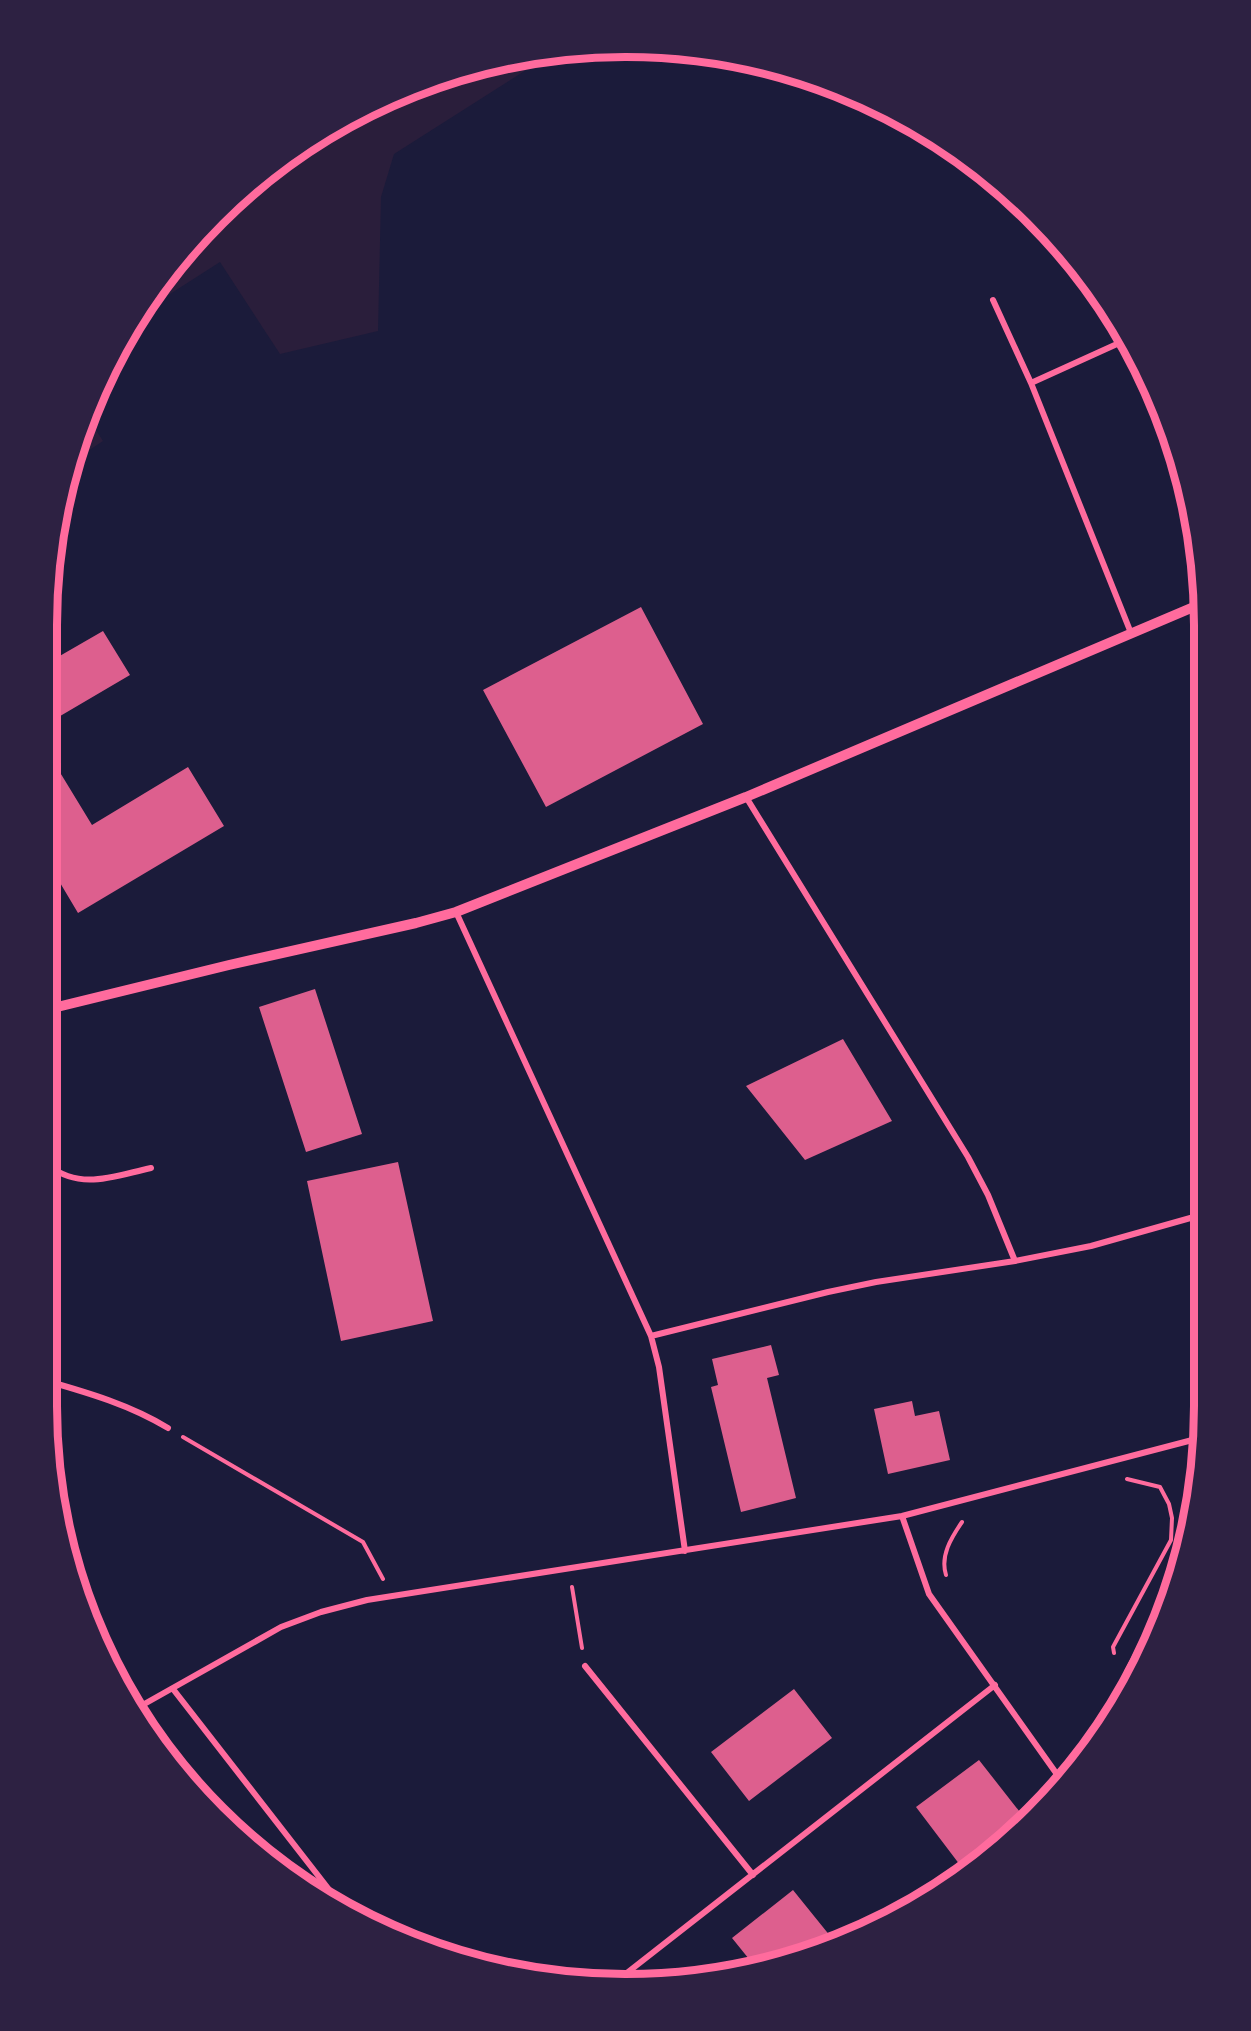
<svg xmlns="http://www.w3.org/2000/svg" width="1251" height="2031" font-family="Helvetica,sans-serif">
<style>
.green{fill:#2a1e3b}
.building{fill:#dd5f8e}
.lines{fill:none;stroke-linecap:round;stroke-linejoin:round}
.path{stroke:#ff6b9d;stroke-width:4}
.minor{stroke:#ff6b9d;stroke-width:6}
.tertiary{stroke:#ff6b9d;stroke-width:10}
.rim{fill:none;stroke:#ff6b9d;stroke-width:8}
</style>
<rect width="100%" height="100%" fill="#1b1b3a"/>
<!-- green -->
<path class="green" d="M556 51 394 154 381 197 378 331 280 354 220 262 145 310 166 273 243 190 336 124 439 77Z
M87 416 103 441 76 459Z"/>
<!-- building -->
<path class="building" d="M641 607 703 724 546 807 483 690Z
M103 631 130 675 50 722 51 661Z
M50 756 92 825 188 767 224 826 78 913 56 876 50 880Z
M315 989 362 1134 306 1152 259 1007Z
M843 1039 892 1121 805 1160 746 1086Z
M398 1162 433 1321 341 1341 307 1181Z
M771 1345 779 1375 767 1378 796 1498 741 1512 711 1387 718 1385 712 1359Z
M912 1401 915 1416 939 1411 950 1460 888 1474 874 1409Z
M794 1689 832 1738 749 1801 711 1752Z
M979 1760 1023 1816 979 1857 963 1869 916 1807Z
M793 1890 835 1942 811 1954 753 1964 732 1938Z"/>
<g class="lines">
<!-- path -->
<path class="path" d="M183 1437 363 1542 383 1579
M946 1575C940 1556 951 1538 962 1522
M572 1587 582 1648
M1114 1653 1113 1647 1171 1540 1172 1518 1169 1504 1160 1487 1127 1479"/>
<!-- minor -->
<path class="minor" d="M993 300 1031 383 1131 633
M1031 383 1128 339
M746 797 968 1157 988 1195 1015 1261
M456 912 651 1336 659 1367 685 1551
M48 1165C81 1191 114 1176 151 1168
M651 1336 828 1292 876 1282 1015 1261 1091 1246 1201 1215
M47 1381C89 1393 130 1405 168 1428
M902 1516 929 1594 1061 1780
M585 1666 753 1875
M1127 1672 1171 1588
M173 1689 341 1905
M139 1707 281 1627 321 1612 367 1600 902 1516 1200 1438
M614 1983 995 1685"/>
<!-- tertiary -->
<path class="tertiary" d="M49 1009 229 965 416 923 456 912 746 797 1203 603"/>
</g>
<!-- crop -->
<path d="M0 0H1251V2031H0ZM625 57H626A568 568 0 0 1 1194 625V1406A568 568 0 0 1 626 1974H625A568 568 0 0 1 57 1406V625A568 568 0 0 1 625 57Z" fill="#2d2142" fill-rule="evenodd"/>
<path class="rim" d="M625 57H626A568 568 0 0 1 1194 625V1406A568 568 0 0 1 626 1974H625A568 568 0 0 1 57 1406V625A568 568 0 0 1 625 57Z"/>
</svg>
